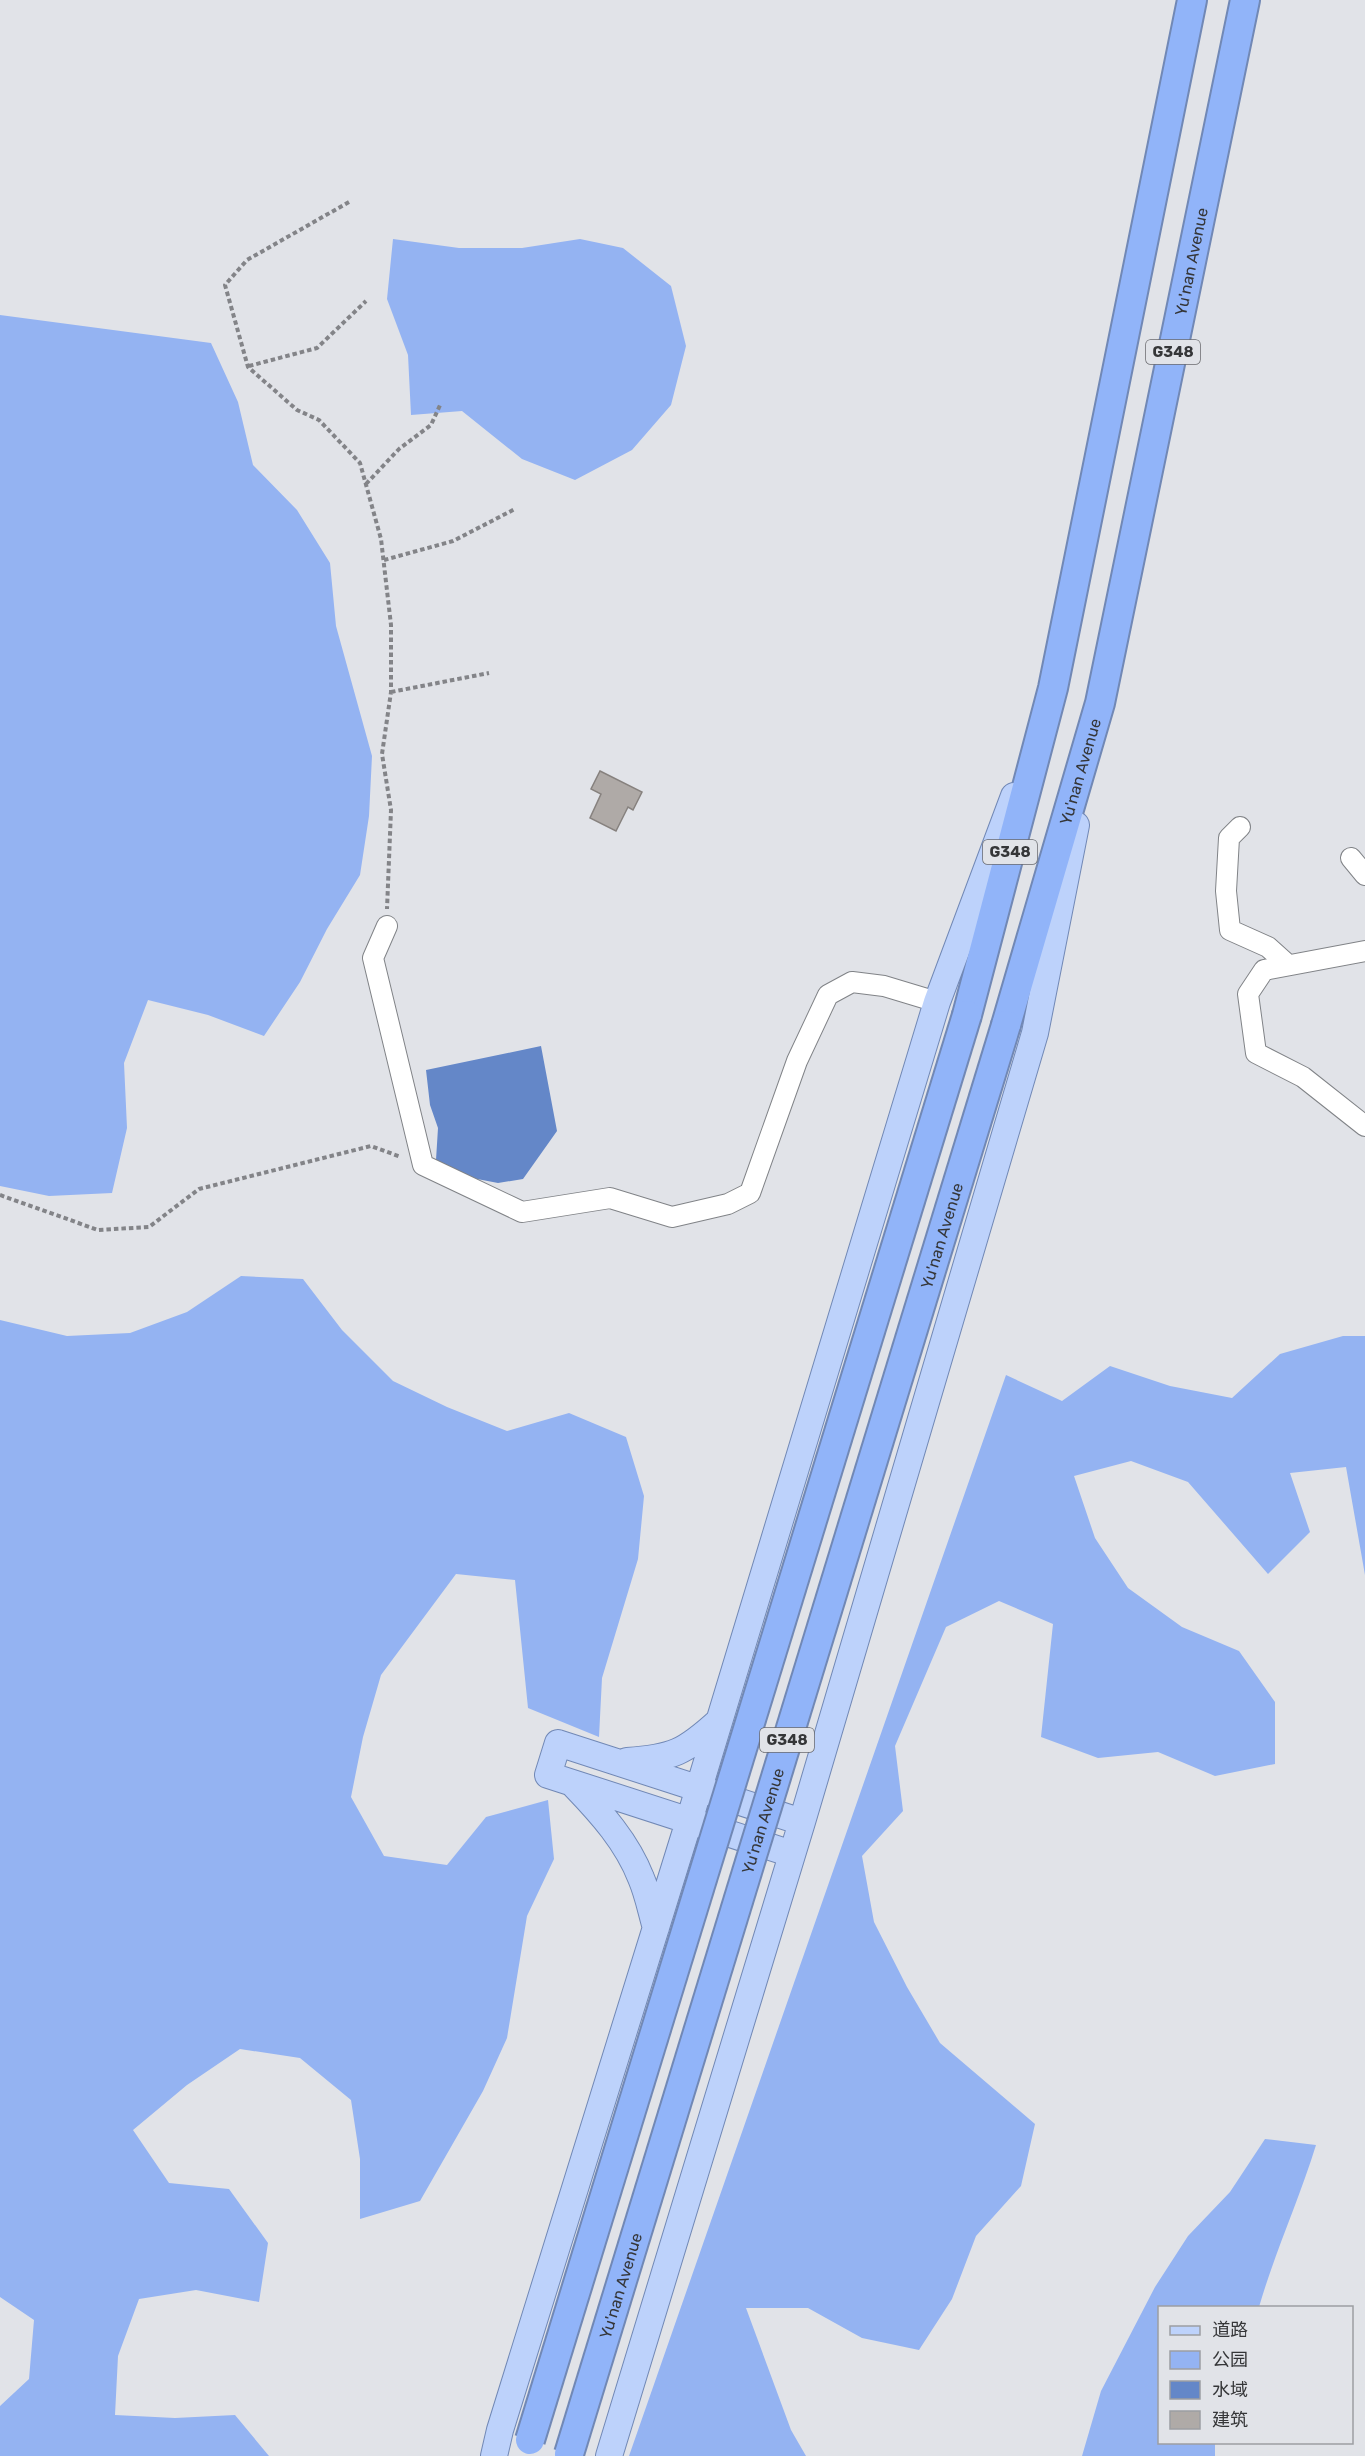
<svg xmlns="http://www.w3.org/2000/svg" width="1365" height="2456" font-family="Rubik,'Noto Sans SC',sans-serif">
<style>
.green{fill:#94b3f2}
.water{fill:#6487c8}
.building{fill:#afaaa7;stroke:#87827f;stroke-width:1.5}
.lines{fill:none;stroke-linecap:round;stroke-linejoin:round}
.minor-casing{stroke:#808387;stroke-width:22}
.major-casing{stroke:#7188b5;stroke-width:28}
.highway-casing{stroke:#7188b5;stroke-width:32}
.path{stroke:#838488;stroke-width:4;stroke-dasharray:4.5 3;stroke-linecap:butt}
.minor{stroke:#fff;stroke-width:20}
.major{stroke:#bdd2fb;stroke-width:26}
.highway{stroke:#91b4f9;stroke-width:28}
.highway-bridge-casing{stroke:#7188b5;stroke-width:32;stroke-linecap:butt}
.highway-bridge{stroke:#91b4f9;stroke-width:28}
.labels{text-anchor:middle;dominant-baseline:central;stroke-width:4.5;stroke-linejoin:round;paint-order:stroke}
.shield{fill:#e1e3e8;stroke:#696a6d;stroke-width:1.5}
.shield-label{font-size:15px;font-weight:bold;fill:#353638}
.street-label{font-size:16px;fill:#353638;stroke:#e1e3e8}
</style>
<rect width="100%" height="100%" fill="#e1e3e8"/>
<!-- green -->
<path class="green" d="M393 239 459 248H522L580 239 623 248 671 286 686 346 671 405 632 450 575 480 522 459 462 411 411 415 408 355 387 299Z
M0 315 211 343 238 402 253 465 297 510 330 563 336 626 372 756 369 816 360 875 327 929 300 982 264 1036 208 1015 148 1000 124 1063 127 1128 112 1193 49 1196 0 1186Z
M241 1276 303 1279 342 1330 393 1381 447 1407 507 1431 569 1413 626 1437 644 1496 638 1559 602 1678 599 1737 528 1708 515 1580 456 1574 381 1675 363 1737 351 1797 384 1856 447 1865 486 1817 548 1800 554 1859 527 1916 507 2038 483 2091 420 2201 360 2219V2159L351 2100 300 2058 240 2049 187 2085 133 2130 169 2183 229 2189 268 2243 259 2302 196 2290 139 2299 118 2356 115 2415 175 2418 235 2415 269 2456H0V2406L29 2379 34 2320 0 2297V1320L67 1336 130 1333 187 1312Z
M1343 1336H1365V1575L1346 1467 1290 1473 1310 1532 1268 1574 1188 1482 1131 1461 1074 1476 1095 1538 1128 1588 1182 1627 1239 1651 1275 1702V1764L1215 1776 1158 1752 1098 1758 1041 1737 1053 1624 999 1601 946 1627 895 1746 903 1811 862 1856 874 1922 907 1987 940 2043 1035 2124 1021 2186 976 2236 952 2299 919 2350 862 2338 808 2308H746L791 2430 806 2456H629L1006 1375 1062 1401 1110 1366 1170 1386 1232 1398 1280 1354Z
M1265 2139 1316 2145C1299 2200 1275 2252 1259 2307L1160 2308V2442L1215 2443V2456H1082L1101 2391 1155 2287 1188 2236 1230 2192Z"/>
<!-- water -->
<path class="water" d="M541 1046 557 1131 523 1179 498 1183 446 1173 436 1160 438 1128 430 1105 426 1070Z"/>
<!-- building -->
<path class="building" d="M600 771 642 792 633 810 628 807 616 831 590 818 601 794 591 789Z"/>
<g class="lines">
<!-- minor casing -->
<g class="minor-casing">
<path id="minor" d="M1240 827 1229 838 1226 891 1230 930 1268 947 1288 965
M1351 858 1365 875
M387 926 373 958 423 1165 522 1212 610 1198 672 1217 728 1204 750 1193 797 1061 828 995 852 982 884 986 937 1002
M1365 951 1264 970 1248 994 1256 1053 1303 1077 1365 1126"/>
</g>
<!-- major casing -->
<g class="major-casing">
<path id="major" d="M627 1761C673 1758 685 1752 719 1721
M575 1786C601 1813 627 1842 641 1878 648 1894 651 1911 656 1928
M792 1854 548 1775 558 1743 802 1822
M494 2456 500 2430 689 1821 937 1002 1014 796
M609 2456 802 1822 1035 1033 1076 825"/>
</g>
<!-- highway casing -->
<g class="highway-casing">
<g id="highway">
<path d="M967 1015 1053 688 1192 0"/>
<path id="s1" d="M1006 1025 1100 703 1245 0"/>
</g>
</g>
<!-- path -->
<path class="path" d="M349 202 247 260 225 285 248 367 297 410 319 420 360 463 381 539 391 625V692L382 754 391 810 387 909
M249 366 317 348 366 301
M366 484 399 449 431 425 441 403
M384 560 453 541 515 509
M391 692 489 673
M0 1195 98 1230 149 1227 199 1189 371 1146 401 1157"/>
<!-- minor -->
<use href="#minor" class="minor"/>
<!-- major -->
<use href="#major" class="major"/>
<!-- highway -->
<use href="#highway" class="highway"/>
<!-- highway-bridge casing -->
<g class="highway-bridge-casing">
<g id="highway-bridge">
<path d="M530 2440 967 1015"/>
<path id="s2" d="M569 2454 1006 1025"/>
</g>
</g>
<!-- highway-bridge -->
<use href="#highway-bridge" class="highway-bridge"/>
</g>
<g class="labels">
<!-- shield labels -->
<g class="shield">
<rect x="1146" y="340" width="54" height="24" rx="4.5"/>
<rect x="983" y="840" width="54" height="24" rx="4.5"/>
<rect x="760" y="1728" width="54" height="24" rx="4.5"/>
</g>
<g class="shield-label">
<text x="1173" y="352">G348</text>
<text x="1010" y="852">G348</text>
<text x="787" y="1740">G348</text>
</g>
<!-- street labels -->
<g class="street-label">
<text stroke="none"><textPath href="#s1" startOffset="786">Yu'nan Avenue</textPath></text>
<text stroke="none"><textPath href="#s1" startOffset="264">Yu'nan Avenue</textPath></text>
<text stroke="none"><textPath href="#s2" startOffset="1274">Yu'nan Avenue</textPath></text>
<text stroke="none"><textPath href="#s2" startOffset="662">Yu'nan Avenue</textPath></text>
<text stroke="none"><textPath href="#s2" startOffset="176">Yu'nan Avenue</textPath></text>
</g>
</g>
<!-- legend -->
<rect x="1158" y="2306" width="195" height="138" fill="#e1e3e8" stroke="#9c9ea2" stroke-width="1.5"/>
<rect x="1170" y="2326" width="30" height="9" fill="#bdd2fb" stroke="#9c9ea2" stroke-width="1.5"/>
<text x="1212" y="2336" font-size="18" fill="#353638">道路</text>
<rect x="1170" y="2351" width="30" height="18" fill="#94b3f2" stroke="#9c9ea2" stroke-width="1.5"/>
<text x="1212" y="2366" font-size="18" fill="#353638">公园</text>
<rect x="1170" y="2381" width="30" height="18" fill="#6487c8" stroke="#9c9ea2" stroke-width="1.5"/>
<text x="1212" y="2396" font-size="18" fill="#353638">水域</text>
<rect x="1170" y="2411" width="30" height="18" fill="#afaaa7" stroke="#9c9ea2" stroke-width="1.5"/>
<text x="1212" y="2426" font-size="18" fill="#353638">建筑</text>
</svg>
